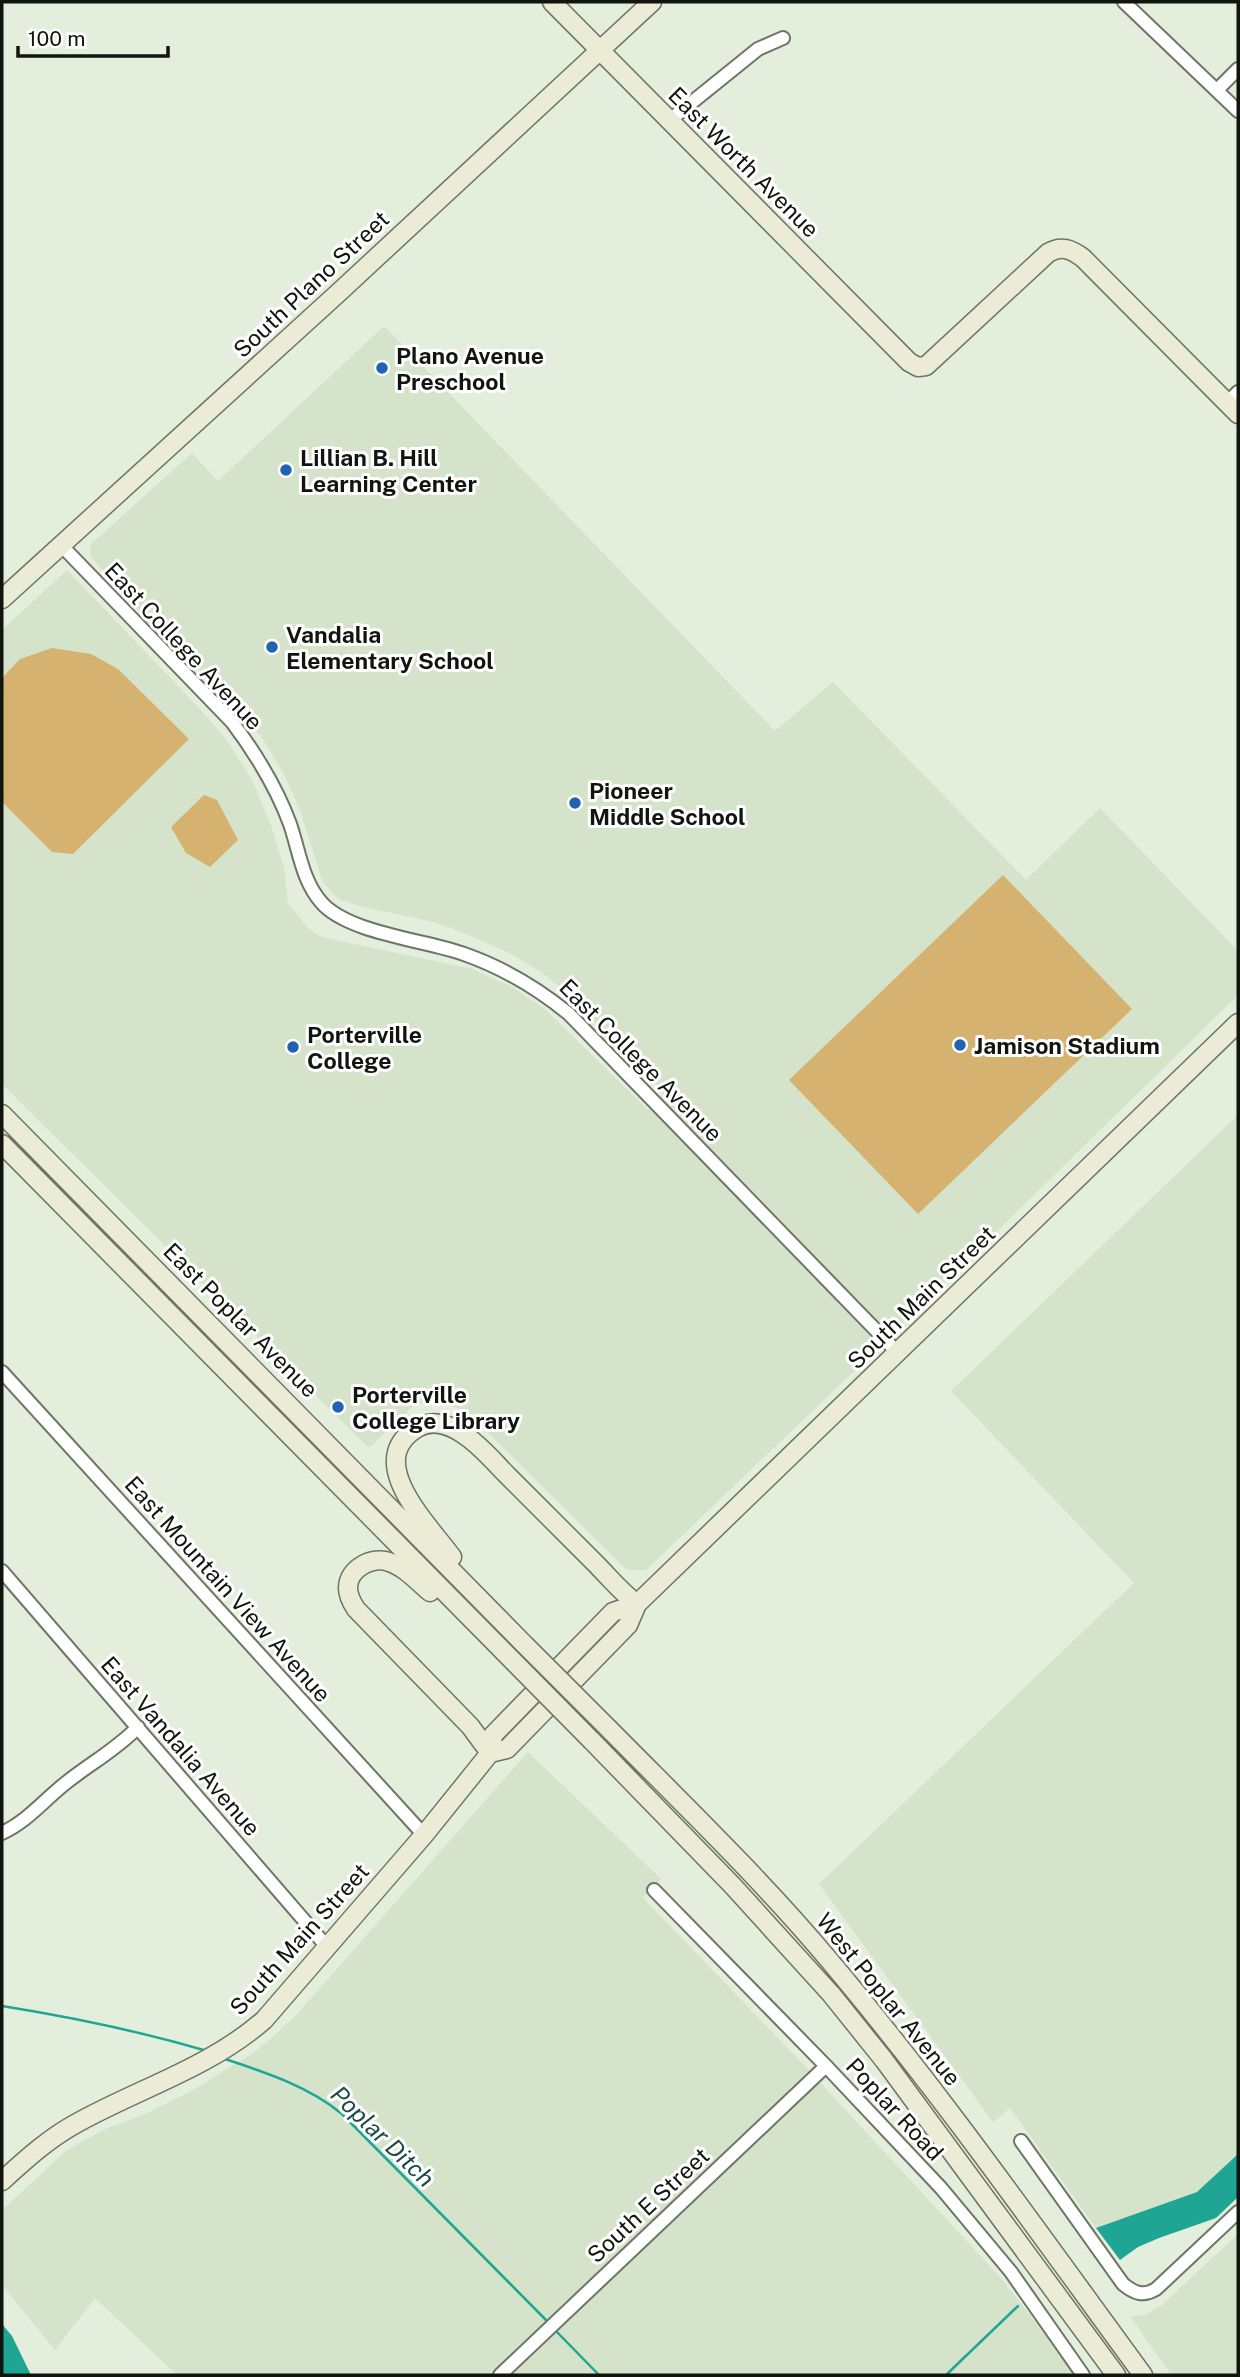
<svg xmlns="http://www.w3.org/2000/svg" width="1240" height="2377" font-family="'Public Sans',sans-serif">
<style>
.built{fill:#d4e3ca}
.green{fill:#d5b26f}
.water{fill:#1fa594}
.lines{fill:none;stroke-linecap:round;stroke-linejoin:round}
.stream{stroke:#1fa594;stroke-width:2.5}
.street-casing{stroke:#6c7666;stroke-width:16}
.secondary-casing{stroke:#6c7666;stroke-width:21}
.street{stroke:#fff;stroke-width:12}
.secondary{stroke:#ecebd5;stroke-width:18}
.secondary-bridge-casing{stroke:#6c7666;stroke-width:21;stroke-linecap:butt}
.secondary-bridge{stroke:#ecebd5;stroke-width:18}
.poi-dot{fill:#2062b3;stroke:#fff;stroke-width:2.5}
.labels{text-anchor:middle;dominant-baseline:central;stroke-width:6;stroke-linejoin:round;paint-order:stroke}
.street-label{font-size:23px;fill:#12150f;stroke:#fff}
.poi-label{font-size:23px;font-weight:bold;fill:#12150f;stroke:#fff;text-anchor:start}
.water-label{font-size:24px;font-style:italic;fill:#1a4d46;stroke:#fff}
</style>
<rect width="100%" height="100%" fill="#e4eedc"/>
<!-- built -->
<path class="built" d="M384 326 775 731 833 682 1026 880 1100 808 1238 951V995L898 1328 888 1329 873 1345 872 1354 646 1570H627L467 1412 435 1399 413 1406 369 1448 2 1084V630L67 570 199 708 226 739 252 780 271 825 284 868 288 904 309 929 321 937 472 969 512 987 546 1010 648 1110 664 1094 564 990 540 971 511 954 459 931 434 922 359 906 339 899 333 894 322 880 301 813 285 776 264 741 242 713 132 603 91 557 90 545 192 453 218 481Z
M1238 1115V2154L1197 2192 1096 2228 1010 2108 993 2122 819 1884 1134 1583 951 1391Z
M528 1752 661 1879 643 1898 802 2063 998 2275 1078 2375H177L95 2298 55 2350 2 2285V2210L66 2151 103 2130 145 2114 188 2093 252 2054 275 2035 298 2013Z
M1238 2234V2375H1171L1130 2316 1146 2315 1162 2305Z"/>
<!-- green -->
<path class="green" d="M52 648 91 654 118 669 189 739 73 854 52 852 2 802V678L20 659Z
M204 795 217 800 238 840 210 867 186 853 171 827Z
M1003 875 1132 1009 918 1214 789 1080Z"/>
<!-- water -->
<path class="water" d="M1238 2154V2197L1216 2218 1159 2238 1138 2247 1120 2260 1096 2228 1197 2192Z
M2 2324 12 2336 31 2375H2Z"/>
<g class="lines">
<!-- stream -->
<path class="stream" d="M2 2006C71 2017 139 2031 207 2051
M222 2058C264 2072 308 2086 342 2114L549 2323
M553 2328 599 2375
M946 2375 1018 2306"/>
<!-- street casing -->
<g class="street-casing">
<path id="street" d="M1124 2 1238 111
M1217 90 1238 69
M670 120 758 49 783 38
M1228 402 1238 392
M61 545 232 722C256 754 276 786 290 824 299 850 302 880 321 902 347 933 425 940 464 954 504 968 536 987 569 1014L898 1353
M2 1372 424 1835
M2 1571 328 1948
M2 1833C28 1821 45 1799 67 1782 91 1763 117 1749 138 1727
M654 1890 826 2066 941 2188 1011 2272 1083 2375
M1021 2141 1123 2284C1134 2293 1143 2297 1156 2289L1238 2212
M500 2375 826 2066"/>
</g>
<!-- secondary casing -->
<g class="secondary-casing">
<path id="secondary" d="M552 2 909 362 918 367 926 366 1048 253C1061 245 1071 249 1083 258L1238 414
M2 599 336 295 652 2
M2 1114 525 1645
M2 1144 513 1661
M452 1557C429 1525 362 1461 417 1428 434 1418 451 1425 466 1436 482 1447 495 1463 508 1476 537 1505 566 1534 595 1563 609 1577 621 1592 637 1604
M430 1592C418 1582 405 1567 389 1562 373 1556 348 1568 348 1588 348 1596 352 1603 356 1609L470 1726 490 1753
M609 1729C684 1805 761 1879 829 1960 941 2093 1041 2236 1143 2375
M592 1741 732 1885 831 1994 884 2060 1116 2375
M490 1753 507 1749 628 1625 637 1604 1238 1023
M2 2181C25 2160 49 2138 77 2123 140 2088 209 2068 264 2020L424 1835 490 1753 493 1735 613 1612 637 1604"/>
</g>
<!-- street -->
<use href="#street" class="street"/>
<!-- secondary -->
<use href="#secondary" class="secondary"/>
<!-- secondary-bridge casing -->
<g class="secondary-bridge-casing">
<path id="secondary-bridge" d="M525 1645 609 1729
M513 1661 592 1741"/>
</g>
<!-- secondary-bridge -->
<use href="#secondary-bridge" class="secondary-bridge"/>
</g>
<!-- markers -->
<g class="poi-dot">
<circle cx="382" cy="368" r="7"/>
<circle cx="286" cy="470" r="7"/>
<circle cx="272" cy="647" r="7"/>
<circle cx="575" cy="803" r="7"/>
<circle cx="960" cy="1045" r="7"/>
<circle cx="293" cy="1047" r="7"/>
<circle cx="338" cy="1407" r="7"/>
</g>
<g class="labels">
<!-- street labels -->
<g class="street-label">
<text transform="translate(744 162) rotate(45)">East Worth Avenue</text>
<text transform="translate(311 284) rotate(-43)">South Plano Street</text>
<text transform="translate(184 646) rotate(47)">East College Avenue</text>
<text transform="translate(641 1060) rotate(45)">East College Avenue</text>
<text transform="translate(921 1297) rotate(-44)">South Main Street</text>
<text transform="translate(241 1320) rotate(45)">East Poplar Avenue</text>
<text transform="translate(228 1589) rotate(48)">East Mountain View Avenue</text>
<text transform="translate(181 1746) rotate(49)">East Vandalia Avenue</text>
<text transform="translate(299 1939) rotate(-48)">South Main Street</text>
<text transform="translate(889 1999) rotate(51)">West Poplar Avenue</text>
<text transform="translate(895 2109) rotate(47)">Poplar Road</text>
<text transform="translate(648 2205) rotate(-43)">South E Street</text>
</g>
<!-- poi labels -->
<g class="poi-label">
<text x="396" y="355">Plano Avenue<tspan x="396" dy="26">Preschool</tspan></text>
<text x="300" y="457">Lillian B. Hill<tspan x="300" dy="26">Learning Center</tspan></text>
<text x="286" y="634">Vandalia<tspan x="286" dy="26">Elementary School</tspan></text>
<text x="589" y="790">Pioneer<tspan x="589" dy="26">Middle School</tspan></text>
<text x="307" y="1034">Porterville<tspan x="307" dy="26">College</tspan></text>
<text x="974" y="1045">Jamison Stadium</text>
<text x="352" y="1394">Porterville<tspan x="352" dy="26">College Library</tspan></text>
</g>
<!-- water labels -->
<g class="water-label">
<text transform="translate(383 2136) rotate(44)">Poplar Ditch</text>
</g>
</g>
<!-- border -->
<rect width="1240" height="2377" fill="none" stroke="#12150f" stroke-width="7"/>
<!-- scale -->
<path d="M18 46v10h150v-10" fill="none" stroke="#12150f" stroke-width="3.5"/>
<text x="28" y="46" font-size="21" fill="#12150f" stroke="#ffffff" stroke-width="5" paint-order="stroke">100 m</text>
</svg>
